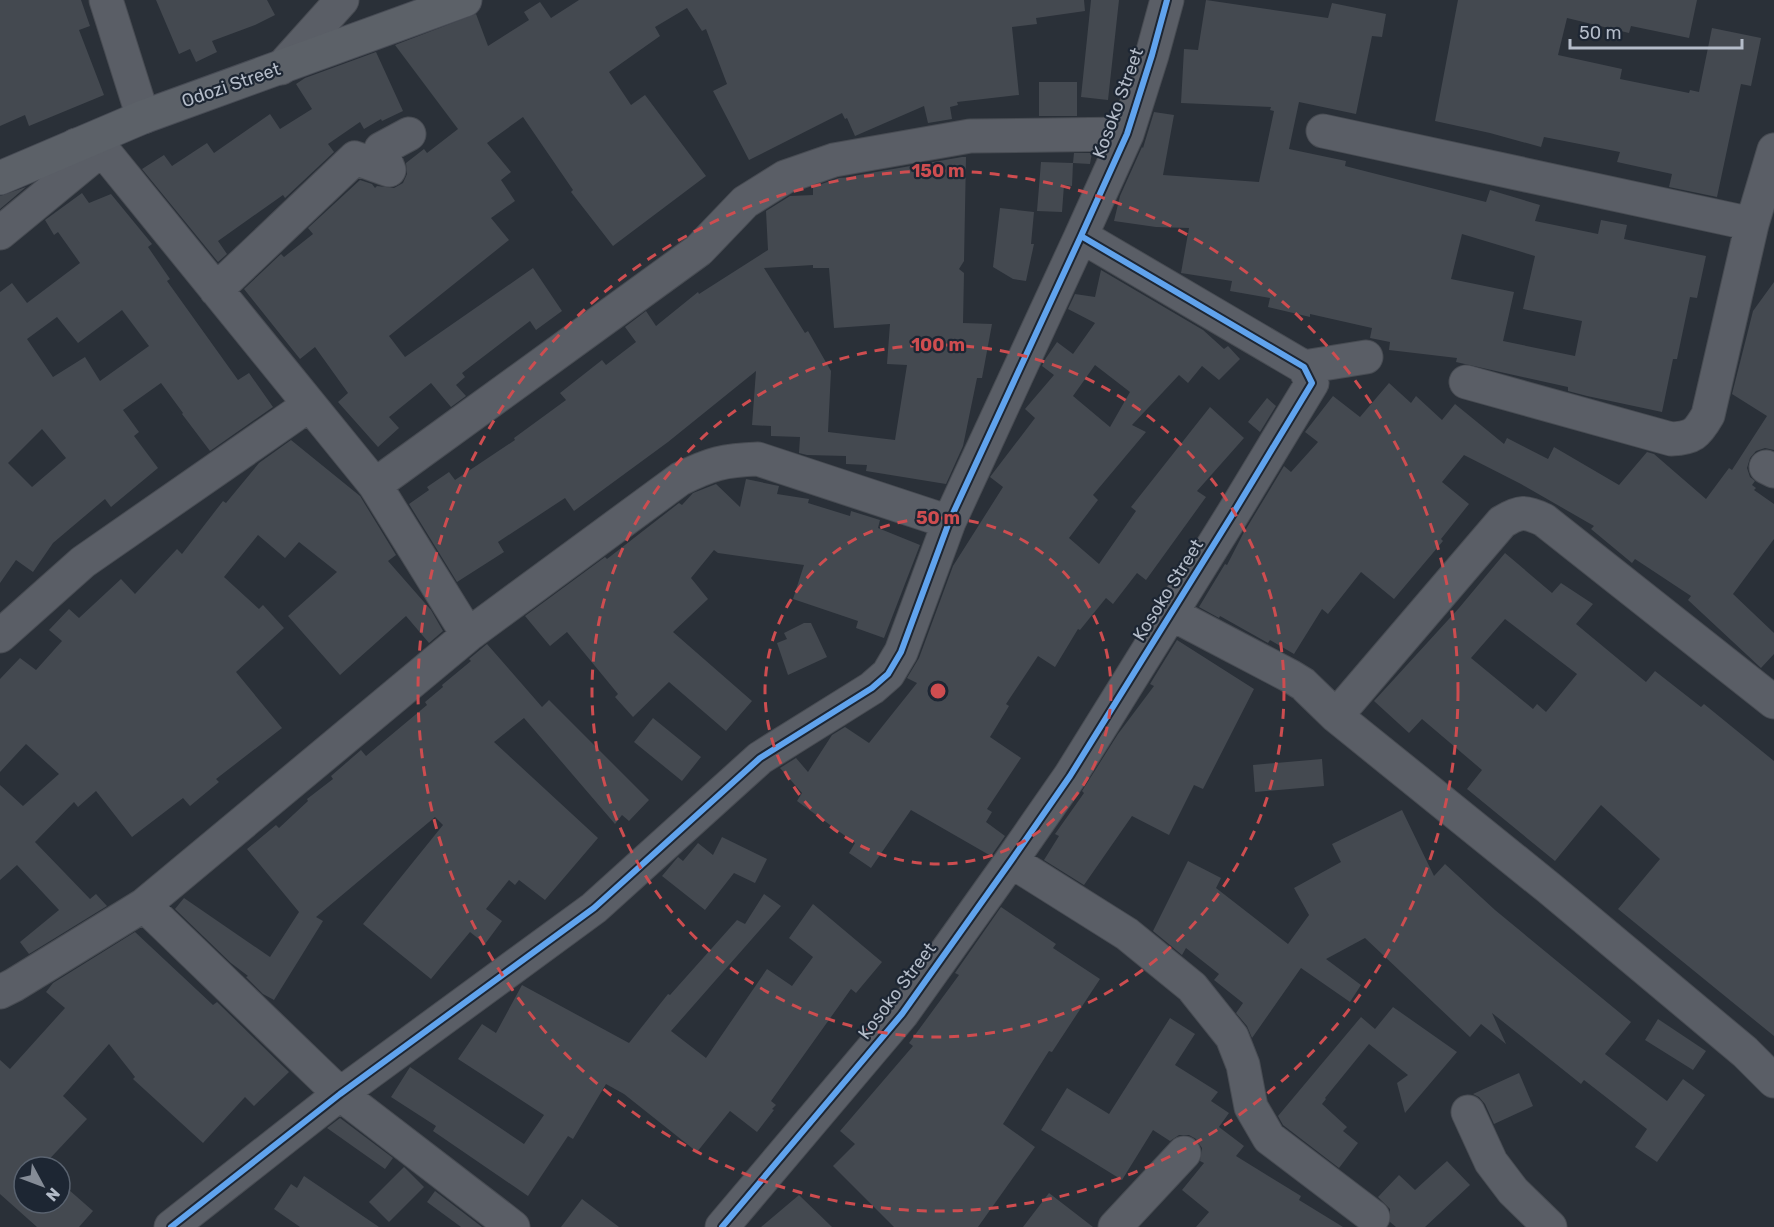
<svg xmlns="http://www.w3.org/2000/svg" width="1774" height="1227" font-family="Rubik,sans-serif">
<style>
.building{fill:#444950;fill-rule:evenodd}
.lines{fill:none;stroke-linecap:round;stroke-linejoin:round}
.minor-casing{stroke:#484c53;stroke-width:35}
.major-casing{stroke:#484c55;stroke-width:35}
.minor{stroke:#5a5e66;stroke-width:33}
.major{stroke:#5c6168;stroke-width:33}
.cycleway-casing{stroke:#1d2633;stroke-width:10}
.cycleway{stroke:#60a3ed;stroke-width:6}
.ring{fill:none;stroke:#ce4d50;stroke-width:3;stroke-dasharray:10 8}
.labels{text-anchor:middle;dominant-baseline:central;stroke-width:4.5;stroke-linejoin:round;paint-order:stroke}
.street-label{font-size:18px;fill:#b4bcc9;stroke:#1d2633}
.centre{fill:#ce4d50;stroke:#1d2633;stroke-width:3}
.ring-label{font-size:18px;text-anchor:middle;font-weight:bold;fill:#ce4d50;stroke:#1d2633;stroke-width:4.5;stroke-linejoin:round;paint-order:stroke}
</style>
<rect width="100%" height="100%" fill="#2a3038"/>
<!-- building -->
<path class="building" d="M0 0H81L90 26 79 30 104 95 29 126 25 115 0 126Z
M156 0H267L275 15 255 25 212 41 217 52 196 62 190 49 179 54Z
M579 0H1084L1085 11 1036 18 1037 24 1012 27 1019 95 957 102 958 105 950 107 952 119 928 123 924 106 855 136 847 118 845 119 842 113 749 160 713 91 727 84 706 29 702 31 687 8 655 27 660 36 609 72 631 105 645 95 706 176 613 246 571 192 573 190 523 117 487 143 511 172 501 180 515 201 491 218 509 240 389 336 405 357 533 268 562 311 536 330 530 321 462 373 465 377 456 385 466 396 451 407 431 383 389 417 399 428 378 447 338 402 348 393 315 347 300 359 244 289 281 254 284 257 313 234 308 228 360 180 372 184 375 188 377 186 394 188 403 183 407 174 406 163 424 149 427 153 458 129 395 45 476 14 488 46 529 20 524 12 540 2 551 18Z
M1091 0H1119L1108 100 1081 97Z
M1206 0 1328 18 1332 3 1386 14 1382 37 1372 36 1356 114 1299 102 1289 149 1346 161 1345 166 1486 202 1490 190 1540 205 1535 221 1598 234 1601 220 1627 225 1624 239 1706 256 1697 298 1690 297 1677 359H1673L1662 412 1587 396 1568 391V387L1456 362 1457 358 1389 350 1390 342 1370 338 1372 328 1310 314V317L1268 307 1270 298 1230 291 1232 281 1181 273 1189 228 1156 227 1114 221 1120 196 1142 147 1143 148 1154 112 1174 115 1163 175 1259 182 1274 111 1270 110 1271 107 1181 103 1184 49 1198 50ZM1462 234 1535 256 1523 309 1582 321 1575 356 1503 341 1514 292 1451 279Z
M1458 0H1697L1689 38 1631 26 1629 33 1567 18 1558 55 1622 69 1620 79 1689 93 1690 90 1699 92 1712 28 1761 38 1751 86 1741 84 1717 197 1669 187 1672 174 1617 162 1620 152 1544 137 1541 147 1490 133 1435 121Z
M376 52 403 111 382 121 381 119 364 129 360 122 328 144 334 152 285 198 283 195 218 241 227 254 218 262 142 169 164 155 172 166 207 143 214 153 270 114 280 129 312 109 296 84 305 78Z
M1039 82H1077V116H1039Z
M1074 153H1092L1090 164 1073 163Z
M962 157H966L964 261 959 269 964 273 963 323 992 324 982 378H977L963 446 946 484 866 471 867 465 846 464V456L807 455 799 453 800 437 771 436V426L752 425 756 371 668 442 574 511 565 498 498 542 504 552 457 582 409 504 429 490 427 487 449 472 455 480 515 440 514 438 566 400 560 393 602 360 606 365 636 342 625 327 646 311 656 326 698 292 699 294 768 250 766 211 790 196 813 195V187L839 178 854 177 853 176ZM813 265V268H829L834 328 890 324 887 364 907 365 895 440 828 432 831 371 808 331 805 333 764 268Z
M1041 162 1073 163 1072 186 1064 185 1062 212 1037 211Z
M26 187 0 209V196Z
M82 193 89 203 111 194 152 244 148 247 170 279 167 281 238 380 249 373 273 407 210 451 182 414 183 413 161 383 123 410 139 432 134 436 158 468 111 507 105 499 53 543 33 572 16 560 0 583V292L12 283 27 303 80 263 58 232 54 235 45 220ZM122 310 149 346 100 381 85 357 53 377 27 339 57 317 78 343ZM42 429 66 458 32 487 8 463Z
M1000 208 1034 212 1031 244H1034L1026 281 1013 279 993 267Z
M1101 270 1203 330 1224 349 1228 346 1240 359 1219 380 1202 366 1188 383 1179 375 1132 425 1146 432 1093 495 1098 500 1069 538 1099 564 1136 511 1131 507 1210 407 1244 438 1197 491 1206 497 1146 580 1137 573 1113 604 1106 598 1080 630 1078 629 1055 667 1038 656 1006 704 1009 706 990 737 1021 758 987 809 992 812 986 822 1005 836 991 856 911 810 871 868 849 853 855 843 797 801 802 793 780 768 796 758 808 772 832 735 845 727 869 743 917 683 907 678 919 658 953 566 1003 487 990 477 1035 418 1025 409 1054 375 1042 366 1046 358 1057 342 1073 354 1095 323 1068 309 1075 294 1095 297ZM1095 365 1130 392 1110 427 1073 396Z
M1774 282V450L1765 448 1756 451 1750 458 1747 468 1750 477 1755 481 1752 485 1756 488 1754 490 1774 504V539L1733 594 1774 633V654L1761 668 1688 600 1691 596 1635 559 1632 563 1591 529 1594 526 1521 484 1464 455 1442 482 1469 504 1441 539 1443 541 1394 599 1361 572 1328 614 1322 609 1294 654 1270 640 1268 643 1220 616 1219 618 1199 607 1225 564 1227 565 1243 534 1284 466 1291 472 1318 442 1305 432 1333 396 1360 417 1389 383 1411 403 1416 396 1442 420 1455 404 1504 444 1507 438 1548 459 1554 447 1619 485 1647 452 1654 454 1706 499 1729 468 1732 470 1767 416 1732 394 1753 311Z
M1267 398 1276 406 1260 432 1248 422Z
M291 440 360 496 396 555 388 561 431 610 443 631 429 643 406 616 340 675 288 616 337 572 299 542 285 558 258 535 224 577 259 609 263 605 284 628 236 672 282 728 216 779 219 782 190 806 183 798 132 837 96 791 78 807 74 802 35 842 90 899 96 894 107 906 29 954 20 942 59 910 17 865 0 880V785L23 806 59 774 26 744 0 772V679L20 658 36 670 62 641 49 630 69 609 79 618 121 579 135 594 177 549 182 554 223 501 226 503 259 463Z
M746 479 779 486 777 494 809 499 808 503 850 516 851 511 880 520 878 528 920 545 884 638 856 628 858 621 793 599 804 565 718 553 714 550 691 578 708 599 673 632 752 701 726 731 669 682 633 717 615 697 618 694 567 632 550 646 525 616 605 557 607 559 679 503 682 505 693 493 716 484 740 507Z
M1505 553 1552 593 1561 583 1593 604 1576 624 1646 682 1655 671 1701 707 1704 704 1774 761V1036L1618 909 1660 859 1601 805 1555 861 1467 789 1482 770 1422 719 1409 733 1374 701 1459 608ZM1505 619 1577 674 1546 712 1537 704 1533 709 1471 658Z
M804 623H811L827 657 788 675 777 643 787 639 784 633Z
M1177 640 1254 689 1203 789 1194 785 1169 835 1132 816 1084 885 1044 860 1059 836 1055 834 1084 793 1082 791 1118 734 1154 686 1150 684Z
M487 644 542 707 549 700 649 800 629 821 622 815 615 824 524 718 494 742 598 838 545 900 519 880 515 885 509 880 486 909 502 921 485 944 470 932 431 979 363 924 443 825 435 817 316 917 323 921 274 1000 263 994 246 977 248 976 231 963 175 909 184 898 270 957 299 912 247 849 276 825 279 828 308 801 307 799 333 779 331 776 361 750 366 756 427 705 425 702 443 687 442 685 471 661 469 659Z
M653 718 701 757 682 781 634 742Z
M1322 759 1324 786 1255 792 1253 765Z
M1402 810 1434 876 1445 864 1495 910 1631 1022 1605 1054 1667 1101 1683 1079 1705 1095 1657 1162 1635 1147 1647 1129 1584 1080 1581 1084 1492 1013 1506 1044 1481 1024 1470 1037 1365 938 1326 959 1361 985 1350 1002 1301 968 1252 1038 1247 1026 1236 1013 1243 1003 1214 980 1219 974 1186 948 1182 955 1153 931 1188 861 1221 878 1216 888 1288 944 1309 915 1294 888 1341 862 1332 844Z
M722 837 767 859 755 883 734 873 705 910 662 876 678 857 683 861 698 843 713 855Z
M764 894 781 906 671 1031 706 1058 767 969 792 986 813 957 789 938 813 904 882 962 856 993 851 989 771 1101 776 1105 772 1109 774 1110 757 1132 730 1111 697 1152 624 1094 606 1084 573 1139 568 1136 528 1196 433 1131 436 1126 391 1097 410 1067 524 1144 544 1115 458 1059 482 1024 496 1033 522 985 629 1043 668 994 670 995 737 920 745 924Z
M1001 907 1056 944 1053 948 1100 979 1052 1052 1049 1051 1003 1124 1035 1147 978 1227H894L833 1166 855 1144 840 1131 913 1046 909 1043 959 975 955 973Z
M135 932 213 1005 217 1002 289 1072 254 1106 245 1097 203 1143 133 1079 135 1077 109 1044 63 1096 87 1119 42 1167H24V1203H60V1182L93 1211 79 1227H37L0 1194V1060L10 1069 65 1008 46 992 53 983Z
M1393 1007 1457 1052 1405 1113 1397 1083 1408 1075 1369 1044 1325 1098 1326 1099 1322 1104 1347 1127 1343 1131 1358 1143 1339 1168 1283 1125 1278 1116 1361 1017 1375 1029Z
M1170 1018 1195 1034 1175 1065 1218 1092 1211 1101 1229 1113 1219 1127 1244 1146 1236 1156 1301 1196 1299 1200 1343 1227H1196L1209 1212 1182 1190 1204 1163 1200 1161 1202 1148 1196 1139 1189 1135H1179L1170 1141 1153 1130 1122 1180 1041 1130 1067 1088 1109 1114Z
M1658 1019 1706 1051 1693 1070 1645 1040Z
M1519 1073 1533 1106 1494 1124 1485 1104 1479 1097 1473 1094Z
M340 1118 393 1158 385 1169 327 1128Z
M1447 1161 1470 1185 1425 1227H1396L1390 1222V1209L1378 1197 1399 1175 1415 1190Z
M404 1167 424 1187 389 1222 369 1202Z
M304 1176 379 1227H300L274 1209 291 1184 297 1188Z
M435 1191 482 1227H461L427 1202Z
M1049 1193 1093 1227H1023Z
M799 1195 832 1227H761Z
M582 1199 619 1227H561Z"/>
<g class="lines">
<!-- minor casing -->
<g class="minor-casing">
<path id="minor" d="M106 0 143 117
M281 68 342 0
M1323 131 1752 224
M76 145 102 149 375 485 468 635
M0 233 102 149
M216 290 355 158 389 170 381 149 409 134
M1304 367 1366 357
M1466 382 1671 439C1693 438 1697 434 1708 415L1752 224 1774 150
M1766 467 1774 471
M375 485 699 250 745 202 785 177 834 160 970 136 1127 134
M1170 613 1290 676 1303 684 1336 716 1549 888 1745 1052 1774 1081
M0 636 83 562 309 405
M1336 716 1502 522C1520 511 1525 511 1544 520L1774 702
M1011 861 1127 934 1192 987 1232 1037 1243 1065 1251 1107 1269 1138 1373 1217
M144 905 340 1094 513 1227
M0 992 14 985 144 905 468 635 680 479C710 464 724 460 758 459L949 522
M1468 1112 1491 1162 1513 1191 1550 1227
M171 1227 340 1094 594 908 760 758 872 688 888 674 901 652 949 522 1081 236
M722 1227 902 1014 1011 861 1070 776 1234 512 1312 383 1304 367 1081 236 1127 134 1152 55 1167 0
M1115 1227 1184 1153"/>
</g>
<!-- major casing -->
<g class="major-casing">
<path id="major" d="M0 178 143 117 465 0"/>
</g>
<!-- minor -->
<use href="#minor" class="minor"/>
<!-- major -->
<use href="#major" class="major"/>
<!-- cycleway casing -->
<g class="cycleway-casing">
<path id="cycleway" d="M171 1227 340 1094 594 908 760 758 872 688 888 674 901 652 949 522 1081 236
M722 1227 902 1014 1011 861 1070 776 1234 512 1312 383 1304 367 1081 236 1127 134 1152 55 1167 0"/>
</g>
<!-- cycleway -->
<use href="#cycleway" class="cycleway"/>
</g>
<!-- distance rings -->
<g class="ring">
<circle cx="938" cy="691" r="173"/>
<circle cx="938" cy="691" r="346"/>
<circle cx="938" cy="691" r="520"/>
</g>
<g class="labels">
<!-- street labels -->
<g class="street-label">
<text transform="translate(231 85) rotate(-19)">Odozi Street</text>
<text transform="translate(1118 103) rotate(-70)">Kosoko Street</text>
<text transform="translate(1168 590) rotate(-58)">Kosoko Street</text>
<text transform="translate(897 991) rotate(-53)">Kosoko Street</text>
</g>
</g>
<circle cx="938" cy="691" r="9" class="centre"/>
<g class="ring-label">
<text x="938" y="177">150 m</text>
<text x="938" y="351">100 m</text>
<text x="938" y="524">50 m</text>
</g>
<!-- north arrow -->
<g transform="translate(42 1185) rotate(131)"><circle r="28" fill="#1d2633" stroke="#59626f" stroke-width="1.5"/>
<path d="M0-4.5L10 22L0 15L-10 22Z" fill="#848b96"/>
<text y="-9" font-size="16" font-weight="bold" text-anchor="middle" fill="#b4bcc9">N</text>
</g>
<!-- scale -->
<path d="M1570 39v9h172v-9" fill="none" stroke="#b4bcc9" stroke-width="3"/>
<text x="1579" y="39" font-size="18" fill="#b4bcc9" stroke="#1d2633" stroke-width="4.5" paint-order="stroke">50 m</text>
</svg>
